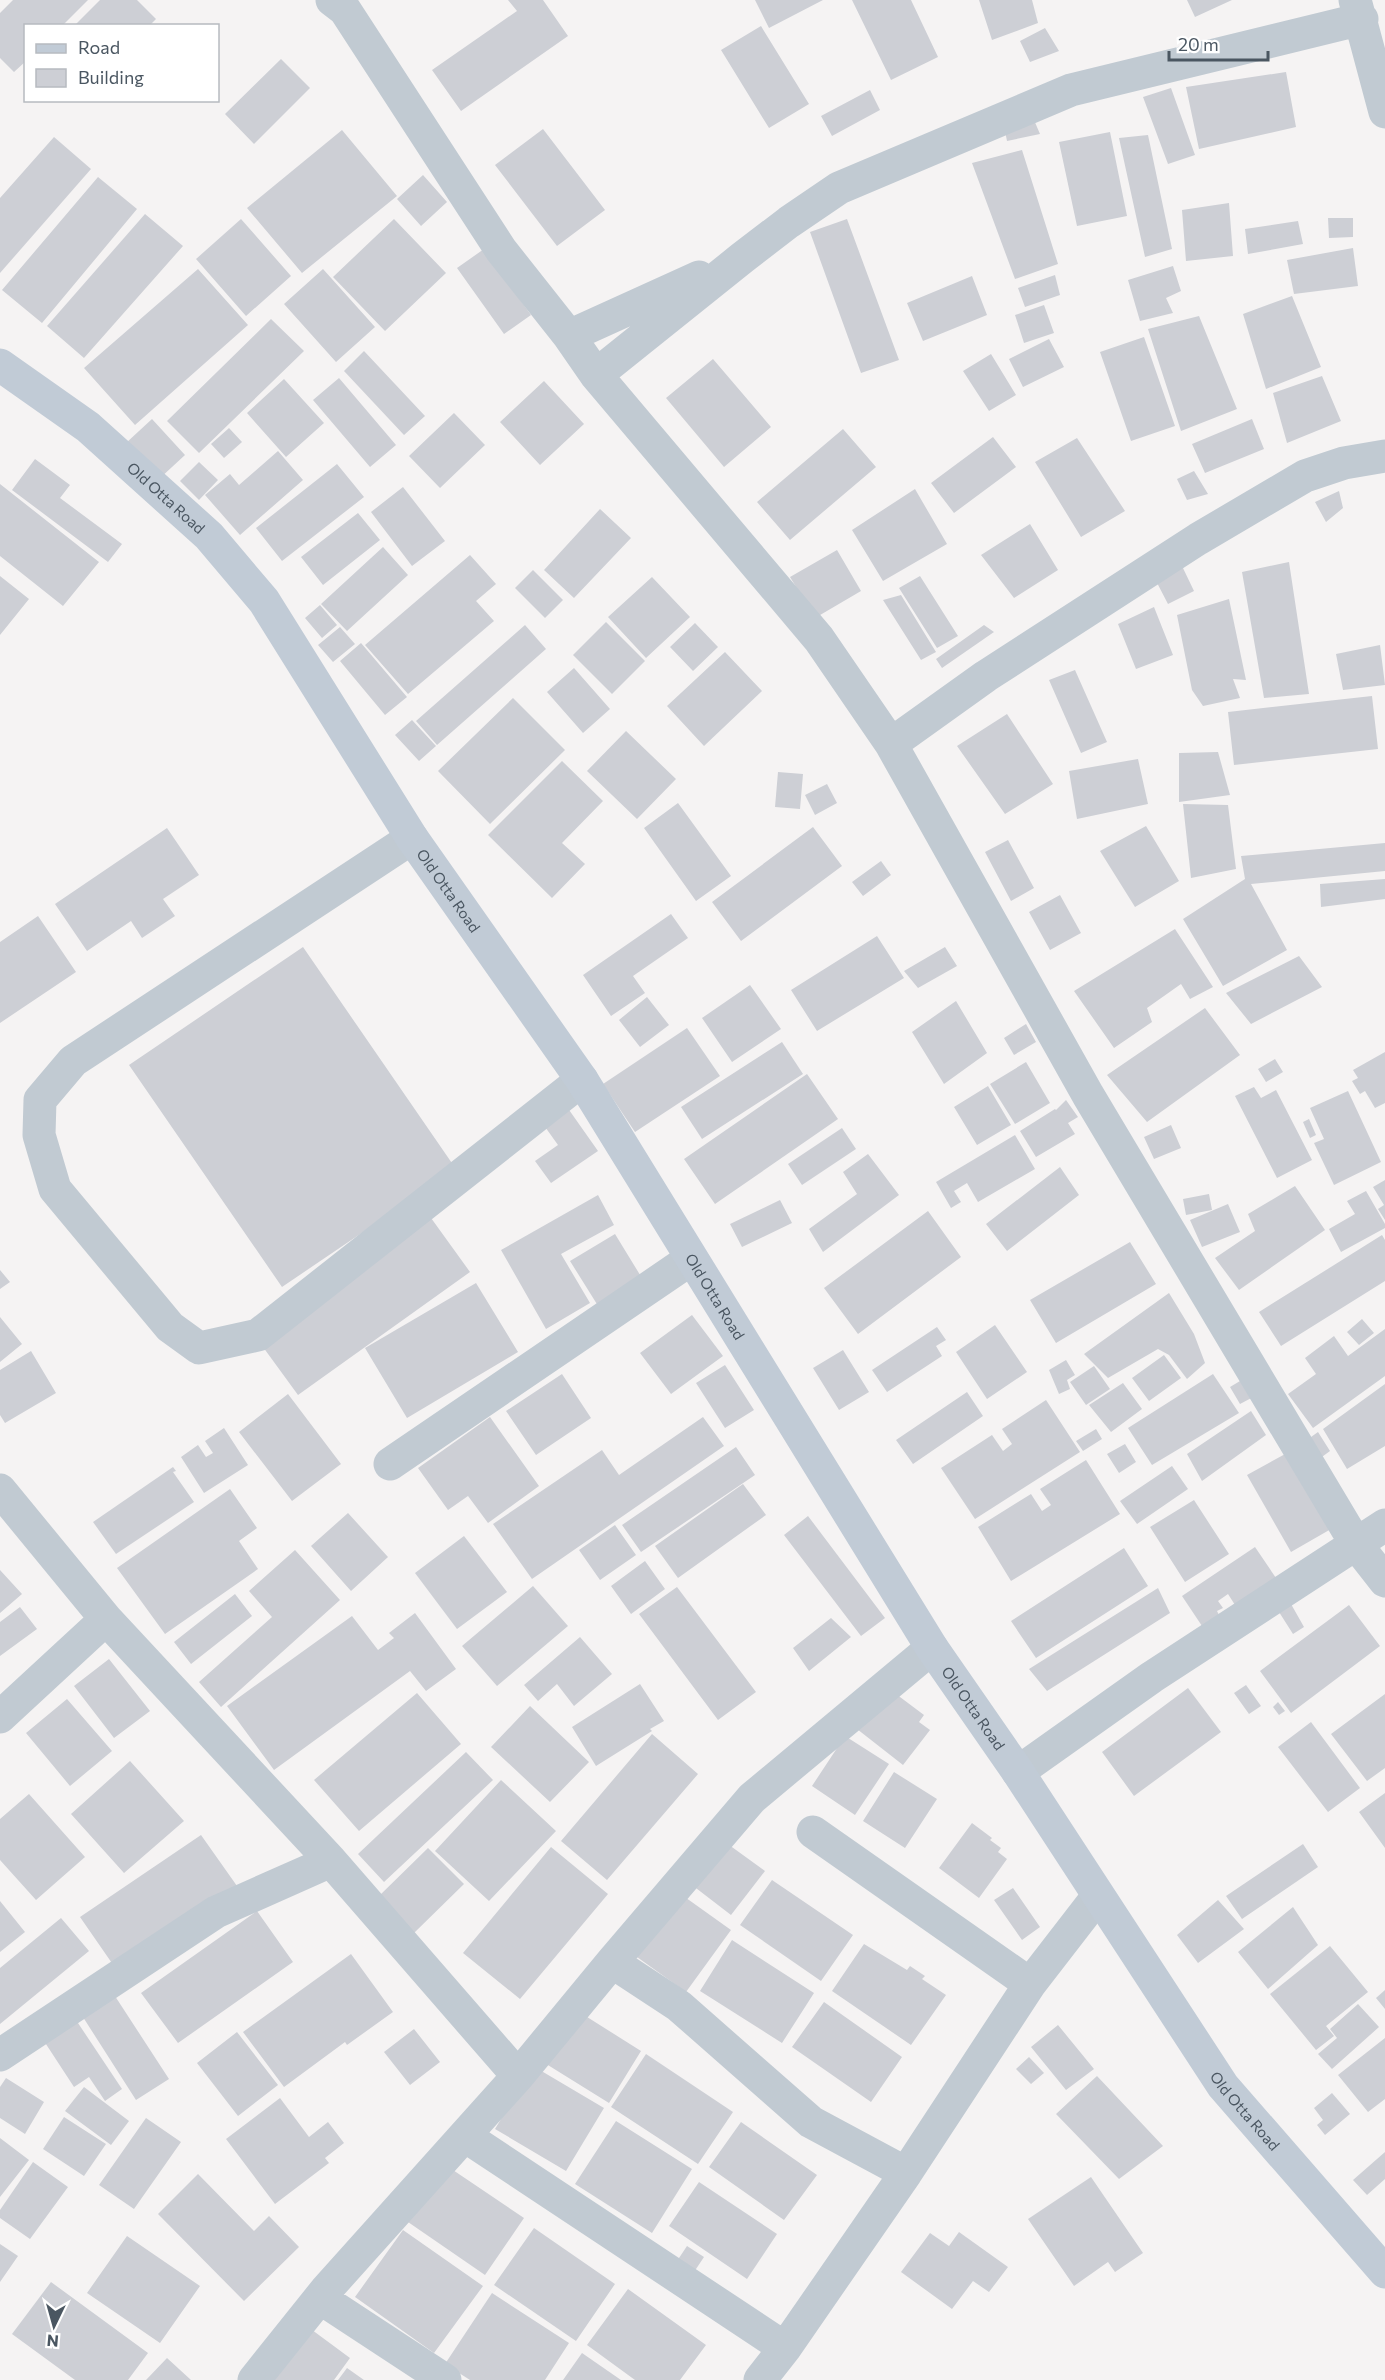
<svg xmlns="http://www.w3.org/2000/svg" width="1385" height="2380" font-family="Commissioner,sans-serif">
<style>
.building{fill:#cdcfd5}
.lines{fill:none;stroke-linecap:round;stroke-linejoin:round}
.street{stroke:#c1cad2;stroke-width:33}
.secondary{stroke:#c1cbd6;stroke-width:33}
.labels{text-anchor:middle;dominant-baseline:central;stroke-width:4.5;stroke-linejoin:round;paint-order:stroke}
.street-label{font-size:15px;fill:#4a5661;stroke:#fff}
</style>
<rect width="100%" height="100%" fill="#f5f3f3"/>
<!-- building -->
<path class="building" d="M13 0H88L62 26H26V61L14 72 0 58V13Z
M100 0H137L156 19 149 26H74Z
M508 0H543L568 36 461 111 432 70 517 11Z
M755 0H823L769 28Z
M852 0H911L938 57 891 80Z
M979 0H1032L1038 23 992 40Z
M1187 0H1232L1195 17Z
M761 26 809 104 769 128 721 50Z
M1045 28 1059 51 1030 62 1020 41Z
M281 59 310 88 254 144 225 114Z
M1286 72 1296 127 1199 149 1186 87Z
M1171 88 1195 155 1168 164 1143 97Z
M870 90 880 110 832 136 821 116Z
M1031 113 1040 134 1007 141 1003 121Z
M543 129 605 210 557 246 495 165Z
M342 130 397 196 302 273 247 208Z
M1110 132 1127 216 1077 226 1059 142Z
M1148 135 1172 249 1145 257 1119 138Z
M54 137 91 169 0 273V198Z
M1022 150 1058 264 1015 279 972 163Z
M423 175 447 202 421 226 397 199Z
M98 177 137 209 42 323 2 290Z
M1229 203 1233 256 1186 261 1182 210Z
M145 214 183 246 84 358 47 326Z
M1328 218H1353V237L1329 238Z
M241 219 291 276 246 316 196 259Z
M394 219 446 273 385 331 333 277Z
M847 219 899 360 861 373 810 232Z
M1298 221 1303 244 1248 254 1245 229Z
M1353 248 1358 286 1294 294 1287 260Z
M484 249 531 315 504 334 457 268Z
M1173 266 1181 291 1166 298 1173 313 1140 321 1128 280Z
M198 269 248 325 135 425 84 368Z
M323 269 375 327 336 362 284 304Z
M1055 275 1060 295 1025 307 1018 288Z
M972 276 987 315 923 341 907 303Z
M1292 296 1321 367 1266 389 1243 314Z
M1044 305 1054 333 1024 343 1015 315Z
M1199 316 1237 409 1181 431 1148 329Z
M271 319 304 351 199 453 167 421Z
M1144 337 1175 426 1131 441 1100 352Z
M1049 339 1064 367 1023 387 1009 359Z
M364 351 425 416 404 435 344 371Z
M991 354 1016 395 989 411 963 371Z
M713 359 771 427 724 467 666 398Z
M1322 376 1341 421 1287 443 1273 393Z
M339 378 396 445 370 467 313 400Z
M284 379 324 423 286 457 247 413Z
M544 381 584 424 540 465 500 422Z
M454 413 485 445 440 488 409 456Z
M152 419 185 455 159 479 126 443Z
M1252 419 1264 449 1205 473 1192 444Z
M229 428 242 442 224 458 211 444Z
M843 429 876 467 790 540 757 502Z
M993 437 1016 467 954 513 931 483Z
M1077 438 1125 511 1081 537 1035 462Z
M278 451 303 480 240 535 205 495 230 474 239 485Z
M35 459 70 485 60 498 122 544 108 562 12 490Z
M199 462 218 480 199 500 180 481Z
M337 464 364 497 282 561 256 528Z
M1194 471 1208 494 1187 500 1177 479Z
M0 484 99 562 63 606 0 556Z
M403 487 445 541 412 566 371 512Z
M915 489 947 544 883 581 852 530Z
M1339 491 1343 508 1326 522 1315 502Z
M600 509 631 538 574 598 544 570Z
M358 513 380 540 323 585 301 557Z
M1030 524 1058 570 1014 598 981 555Z
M383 547 408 575 347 631 321 604Z
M837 550 861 591 815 618 790 577Z
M470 555 496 584 476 601 494 621 408 694 365 645Z
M1289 562 1309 694 1264 698 1242 572Z
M1182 566 1194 591 1168 604 1155 579Z
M533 570 563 600 545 618 515 588Z
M0 576 29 599 0 635Z
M920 576 958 636 937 648 899 588Z
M652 577 690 617 646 658 608 617Z
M901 595 936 652 921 660 883 600Z
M1229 599 1246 680 1233 679 1240 698 1203 706 1192 690 1177 615Z
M320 605 337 625 322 638 305 618Z
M1154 607 1173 655 1136 669 1118 624Z
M606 622 645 661 612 694 573 655Z
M695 623 718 647 693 671 670 647Z
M525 625 546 649 437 745 416 721Z
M984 625 994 632 942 668 936 659Z
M340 627 355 644 333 662 318 645Z
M361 643 407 697 385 715 340 661Z
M1380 645 1385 685 1343 690 1336 654Z
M725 652 762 691 704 746 667 706Z
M574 668 610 709 583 733 547 692Z
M1075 670 1107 742 1081 753 1049 680Z
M1372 696 1378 749 1234 765 1228 712Z
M513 698 565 750 490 824 438 771Z
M1007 714 1053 784 1005 814 957 746Z
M412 720 436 746 419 761 395 735Z
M626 731 676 779 637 819 587 771Z
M1218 752 1230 795 1179 802V753Z
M1138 759 1148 804 1077 819 1069 771Z
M562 761 603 801 562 843 585 864 552 898 488 835Z
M778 772 803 774 800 809 775 807Z
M827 784 837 803 815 815 805 795Z
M678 803 731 876 696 901 644 828Z
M1183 804 1228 805 1236 869 1191 878Z
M1146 826 1179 881 1135 907 1100 851Z
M813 827 842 866 741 941 712 902Z
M167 828 199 875 163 899 175 916 142 938 131 921 87 951 55 904Z
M1008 840 1034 888 1011 901 985 852Z
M1385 843V871L1251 884 1287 950 1223 986 1183 919 1245 879 1241 856Z
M881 861 891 875 863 896 852 882Z
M1385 879V899L1321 907 1320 884Z
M1060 895 1081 933 1050 950 1029 912Z
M671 914 688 938 633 976 645 993 611 1016 583 975Z
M38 916 76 972 0 1023V942Z
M1175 929 1213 987 1190 999 1181 984 1147 1008 1152 1022 1114 1048 1074 991Z
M877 936 904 978 817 1031 791 990Z
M303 947 456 1169 282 1287 129 1065Z
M945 947 957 966 918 988 904 971Z
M1299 956 1322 987 1251 1024 1226 993Z
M750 985 781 1029 732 1062 702 1018Z
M647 997 669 1025 640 1047 619 1020Z
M956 1001 987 1053 944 1084 912 1032Z
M1205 1008 1240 1055 1147 1122 1107 1075Z
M1026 1024 1036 1042 1014 1055 1004 1038Z
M687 1028 720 1076 635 1132 603 1084Z
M782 1042 803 1074 702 1139 681 1107Z
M1385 1052V1103L1375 1108 1365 1091 1360 1094 1352 1081 1358 1078 1353 1070Z
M1275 1059 1283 1072 1266 1082 1258 1069Z
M1026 1062 1050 1103 1015 1124 990 1084Z
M807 1074 838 1119 715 1204 684 1159Z
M988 1086 1011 1125 977 1145 954 1107Z
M1254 1087 1261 1098 1276 1090 1312 1160 1277 1178 1235 1096Z
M1348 1091 1381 1162 1334 1185 1314 1143 1324 1139 1310 1108Z
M1066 1100 1078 1117 1068 1123 1075 1134 1036 1157 1020 1131 1055 1109 1056 1110Z
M567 1107 598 1151 551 1183 535 1161 558 1145 543 1124Z
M1309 1119 1316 1135 1310 1138 1303 1122Z
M1171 1125 1181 1148 1154 1159 1144 1137Z
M842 1128 856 1149 802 1185 788 1164Z
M1015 1135 1035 1169 978 1202 967 1183 954 1191 961 1202 951 1208 936 1182Z
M868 1154 899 1195 823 1252 809 1229 857 1194 843 1172Z
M1060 1167 1079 1195 1007 1251 986 1224Z
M1385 1180V1220L1378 1209 1384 1205 1373 1187Z
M1295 1186 1325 1230 1239 1290 1215 1258 1255 1231 1248 1214Z
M1366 1191 1385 1224V1228L1341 1252 1329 1229 1355 1214 1347 1201Z
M1209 1194 1212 1210 1186 1215 1183 1199Z
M598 1195 614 1225 561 1254 590 1303 546 1329 501 1250Z
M780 1200 792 1223 742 1247 730 1224Z
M1228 1204 1240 1232 1202 1247 1190 1220Z
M426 1211 470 1272 298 1395 263 1347Z
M928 1211 961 1257 858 1334 824 1288Z
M615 1234 645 1283 600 1309 570 1261Z
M1382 1235 1385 1240V1281L1281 1346 1259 1312Z
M1130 1242 1156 1284 1056 1343 1030 1300Z
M0 1270 10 1282 0 1289Z
M476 1283 518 1352 407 1418 365 1348Z
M1169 1293 1194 1334 1205 1363 1187 1379 1169 1355 1158 1349 1108 1378 1084 1354Z
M692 1315 723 1356 671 1394 640 1353Z
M0 1317 22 1344 0 1362Z
M1362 1319 1374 1333 1359 1345 1347 1332Z
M995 1325 1027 1372 987 1399 956 1352Z
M937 1327 946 1340 936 1346 942 1356 887 1392 872 1370Z
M1385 1329V1376L1313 1428 1288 1394 1316 1374 1305 1358 1334 1336 1348 1356Z
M843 1350 869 1392 839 1410 813 1368Z
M31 1351 56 1393 5 1423 0 1415V1370Z
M1164 1355 1181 1378 1149 1401 1132 1378Z
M1066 1360 1075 1375 1067 1380 1070 1389 1059 1394 1049 1370Z
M725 1365 754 1410 725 1428 696 1383Z
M1094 1366 1110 1389 1086 1405 1070 1382Z
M562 1374 591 1418 536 1455 506 1411Z
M1213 1374 1239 1413 1152 1465 1128 1428Z
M1245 1378 1257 1395 1240 1404 1230 1387Z
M1123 1383 1142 1409 1111 1432 1089 1405Z
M1385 1384V1446L1347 1469 1323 1429Z
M967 1392 983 1416 913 1464 896 1440Z
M288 1394 341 1464 292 1501 239 1432Z
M1046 1400 1080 1452 975 1519 941 1468 992 1435 1003 1451 1012 1444 1002 1429Z
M1251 1411 1266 1435 1202 1481 1187 1454Z
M490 1417 539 1486 488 1523 468 1496 448 1510 418 1468Z
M703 1417 724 1446 532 1579 493 1524 602 1450 619 1475Z
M224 1428 248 1465 204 1493 181 1457 198 1445 206 1457 213 1453 205 1441Z
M1096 1429 1102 1439 1083 1451 1076 1441Z
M1318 1432 1330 1451 1315 1462 1304 1442Z
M1125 1444 1136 1462 1119 1473 1107 1454Z
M736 1447 755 1475 641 1552 622 1525Z
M1287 1453 1331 1529 1291 1552 1247 1475Z
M1086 1460 1120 1514 1011 1581 978 1527 1031 1494 1042 1511 1051 1505 1040 1489Z
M1172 1466 1188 1489 1137 1524 1120 1501Z
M173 1467 176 1471 173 1472 194 1502 116 1554 93 1522Z
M743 1484 766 1515 678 1578 655 1546Z
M230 1489 257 1528 239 1541 258 1569 165 1634 117 1568Z
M1194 1500 1229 1554 1185 1582 1150 1527Z
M348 1513 388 1557 351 1591 311 1546Z
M808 1516 885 1618 861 1636 784 1535Z
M615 1525 636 1555 600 1580 579 1550Z
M464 1536 507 1592 457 1629 415 1573Z
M1255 1547 1276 1578 1235 1605 1228 1594 1218 1601 1223 1608 1217 1611 1219 1615 1202 1626 1182 1596Z
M1124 1548 1148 1586 1036 1658 1011 1621Z
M295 1550 340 1600 221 1707 199 1682 272 1617 249 1591Z
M645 1561 665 1589 631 1614 611 1586Z
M0 1570 22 1594 0 1613Z
M533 1586 568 1626 497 1686 462 1646Z
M677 1587 756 1692 718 1720 639 1614Z
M1158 1588 1170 1613 1047 1691 1029 1669Z
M235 1594 252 1616 191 1664 174 1642Z
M1291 1604 1304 1627 1293 1634 1279 1612Z
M1349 1605 1380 1646 1291 1713 1260 1671Z
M20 1607 37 1629 0 1656V1622Z
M415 1613 456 1669 426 1691 410 1671 274 1770 227 1706 352 1616 378 1650 394 1638 389 1633Z
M831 1618 851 1637 809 1671 793 1648Z
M580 1637 612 1674 574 1706 557 1684 538 1701 524 1685Z
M109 1659 150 1711 114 1738 74 1686Z
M640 1684 664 1721 650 1729 652 1731 596 1766 572 1727Z
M1246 1685 1261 1706 1249 1714 1234 1693Z
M888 1688 924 1715 919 1722 930 1730 903 1765 857 1729Z
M1188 1688 1221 1732 1134 1796 1102 1752Z
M417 1693 461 1744 359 1831 314 1780Z
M1385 1694V1768L1367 1781 1331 1734Z
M67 1699 112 1751 70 1786 26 1733Z
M1278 1702 1285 1711 1279 1715 1273 1707Z
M530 1706 589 1762 550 1802 491 1747Z
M1311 1722 1360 1788 1328 1812 1278 1747Z
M652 1734 698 1774 607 1880 561 1841Z
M845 1736 889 1764 855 1815 812 1786Z
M466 1752 493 1780 384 1882 358 1854Z
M130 1761 184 1821 124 1873 71 1814Z
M894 1772 937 1799 905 1848 863 1821Z
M501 1780 556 1831 489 1901 435 1851Z
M1385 1793V1848L1359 1812Z
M29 1794 85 1857 36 1900 0 1860V1819Z
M972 1823 992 1838 990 1840 1001 1848 998 1852 1007 1859 979 1898 939 1868Z
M201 1835 237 1886 116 1969 80 1917Z
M725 1842 765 1871 731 1915 692 1885Z
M1303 1844 1318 1867 1242 1919 1226 1896Z
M551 1847 608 1894 520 1999 463 1953Z
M428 1848 464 1884 414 1933 379 1896Z
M772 1880 853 1935 821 1981 740 1925Z
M1013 1888 1040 1927 1022 1940 994 1900Z
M675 1890 731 1930 686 1992 630 1952Z
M1218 1900 1244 1929 1198 1963 1177 1935Z
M0 1901 25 1932 0 1952Z
M1293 1907 1318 1945 1268 1989 1238 1952Z
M257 1911 293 1962 178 2043 141 1993Z
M61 1918 89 1951 0 2024V1968Z
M732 1940 814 1993 782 2043 700 1991Z
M864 1944 907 1970 910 1966 925 1976 922 1979 946 1995 911 2045 832 1991Z
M1330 1946 1368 1992 1326 2026 1334 2036 1316 2050 1270 1994Z
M351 1954 393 2012 347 2045 345 2042 284 2087 243 2032Z
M1385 1990V2009L1376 1998Z
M113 1993 169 2079 136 2100 81 2014Z
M824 2002 902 2057 871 2102 792 2047Z
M1358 2004 1379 2027 1332 2069 1318 2054 1337 2038 1330 2029Z
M576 2010 641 2051 609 2103 543 2062Z
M74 2017 122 2089 105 2101 89 2077 74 2087 42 2038Z
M1058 2025 1094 2069 1066 2090 1031 2047Z
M414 2029 440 2062 410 2085 384 2052Z
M237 2032 278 2085 238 2116 197 2063Z
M1385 2038V2099L1368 2112 1338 2075Z
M646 2054 733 2112 698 2164 611 2107Z
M1029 2057 1044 2073 1031 2084 1016 2069Z
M533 2066 604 2108 566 2171 495 2129Z
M1097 2076 1163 2146 1119 2179 1056 2114Z
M6 2078 44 2102 25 2134 0 2118V2087Z
M84 2087 129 2121 111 2145 65 2111Z
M1332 2093 1350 2114 1325 2135 1317 2125 1323 2120 1314 2108Z
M280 2098 309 2137 328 2122 344 2143 325 2158 329 2163 275 2204 226 2139Z
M64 2117 106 2144 84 2176 43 2149Z
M146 2118 181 2142 134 2209 99 2185Z
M616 2121 692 2169 652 2233 575 2184Z
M741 2122 817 2175 784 2220 709 2167Z
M0 2138 29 2160 0 2197Z
M1385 2152V2179L1367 2195 1353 2180Z
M33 2162 68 2187 30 2239 0 2218V2210Z
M447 2166 524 2218 485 2275 408 2222Z
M198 2174 254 2231 269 2216 299 2247 244 2301 158 2214Z
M1091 2177 1143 2253 1115 2272 1108 2262 1074 2286 1028 2219Z
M699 2182 777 2234 747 2279 669 2226Z
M534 2228 615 2284 576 2341 494 2285Z
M403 2230 483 2286 434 2353 355 2297Z
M959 2232 1008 2267 989 2292 973 2281 952 2309 901 2272 930 2233 949 2246Z
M127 2236 200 2286 160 2343 87 2293Z
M0 2244 18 2256 0 2282Z
M687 2246 704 2257 694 2272 677 2261Z
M51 2282 148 2353 128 2380H75L12 2334Z
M628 2289 706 2345 680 2380H635L587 2345Z
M492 2293 569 2343 545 2380H470L445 2364Z
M304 2324 350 2358 334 2380H263Z
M582 2353 621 2380H563Z
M167 2358 191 2380H146Z
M347 2368 364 2380H338Z"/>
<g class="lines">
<!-- street -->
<path class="street" d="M332 0 345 10 501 250 569 336 596 375 819 639 891 744 1088 1095 1356 1544 1385 1581
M1355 0 1385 112
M569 336 699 277
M596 375 742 258 789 222 839 188 1071 90 1362 19
M891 744 986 676 1198 539 1305 476 1344 463 1385 456
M412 838 73 1061 40 1100 39 1135 55 1189 170 1327 199 1348 258 1335 582 1080
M390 1464 691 1259
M0 1490 106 1619 331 1861 518 2076
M0 1717 106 1619
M1018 1772 1152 1677 1385 1525
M813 1832 1030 1984
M612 1962 679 2006 811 2122 906 2173
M0 2055 216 1912 331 1861
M465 2136 785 2348
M320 2298 445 2380
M254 2380 326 2290 518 2076 612 1962 752 1798 932 1648
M760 2380 785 2348 906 2173 1030 1984 1098 1896"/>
<!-- secondary -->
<path class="secondary" id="s1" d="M0 365 88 427 209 536 264 601 412 838 582 1080 932 1648 1018 1772 1223 2086 1385 2272"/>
</g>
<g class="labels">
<!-- street labels -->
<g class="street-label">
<text stroke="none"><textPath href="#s1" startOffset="213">Old Otta Road</textPath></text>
<text stroke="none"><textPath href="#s1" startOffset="699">Old Otta Road</textPath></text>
<text stroke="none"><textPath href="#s1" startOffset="1185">Old Otta Road</textPath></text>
<text stroke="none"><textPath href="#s1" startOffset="1671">Old Otta Road</textPath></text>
<text stroke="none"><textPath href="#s1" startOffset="2157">Old Otta Road</textPath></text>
</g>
</g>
<!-- legend -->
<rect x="24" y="24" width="195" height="78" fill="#ffffff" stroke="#b7bbc0" stroke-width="1.5"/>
<rect x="36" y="44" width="30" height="9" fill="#c1cbd6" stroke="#b7bbc0" stroke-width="1.5"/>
<text x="78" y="54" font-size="18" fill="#4a5661">Road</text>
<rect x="36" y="69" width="30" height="18" fill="#cdcfd5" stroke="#b7bbc0" stroke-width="1.5"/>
<text x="78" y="84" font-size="18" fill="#4a5661">Building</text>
<!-- north arrow -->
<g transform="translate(54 2326) rotate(185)" stroke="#ffffff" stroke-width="4.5" paint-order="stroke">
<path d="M0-4.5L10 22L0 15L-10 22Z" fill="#4a5661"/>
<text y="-9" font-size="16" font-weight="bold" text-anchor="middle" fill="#4a5661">N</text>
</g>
<!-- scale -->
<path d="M1169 51v9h99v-9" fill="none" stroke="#4a5661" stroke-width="3"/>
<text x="1178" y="51" font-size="18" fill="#4a5661" stroke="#ffffff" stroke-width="4.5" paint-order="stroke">20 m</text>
</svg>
